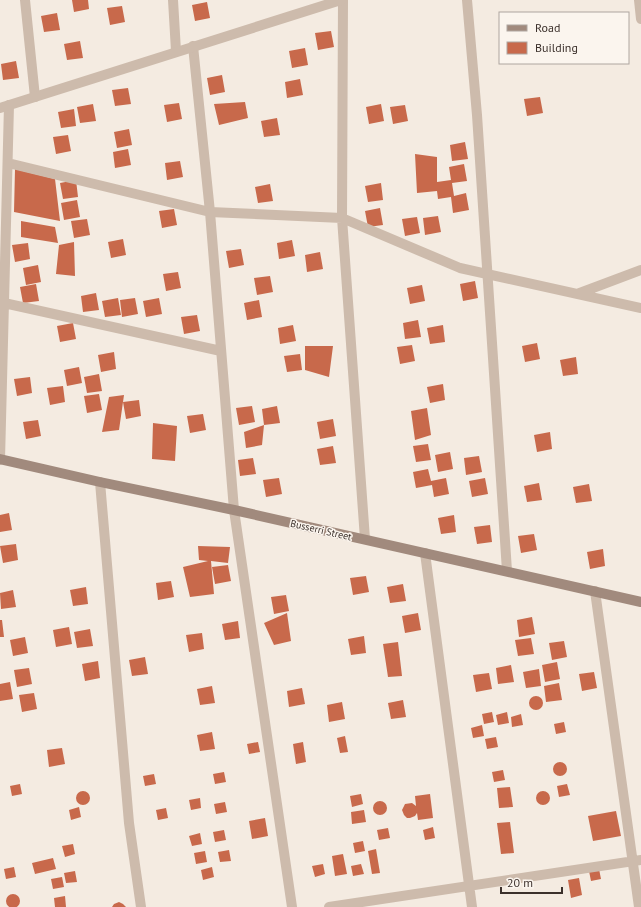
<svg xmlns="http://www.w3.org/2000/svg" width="641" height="907" font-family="'PT Sans',sans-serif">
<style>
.building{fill:#c8694b}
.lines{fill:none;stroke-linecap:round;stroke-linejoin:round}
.minor{stroke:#cdbbac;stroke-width:10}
.tertiary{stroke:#cdbbac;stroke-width:10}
.secondary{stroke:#a18a7d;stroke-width:10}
.labels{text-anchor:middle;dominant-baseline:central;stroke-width:3;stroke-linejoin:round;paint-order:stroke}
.street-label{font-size:10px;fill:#3b302b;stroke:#fbf5ee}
</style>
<rect width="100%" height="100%" fill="#f4ebe1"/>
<!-- building -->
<path class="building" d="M72 0H88L89 9 74 12Z
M207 2 210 18 195 21 192 5Z
M122 6 125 22 110 25 107 8Z
M57 13 60 30 44 32 41 16Z
M331 31 334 47 318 50 315 33Z
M80 41 83 58 67 60 64 44Z
M305 48 308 65 292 68 289 51Z
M16 61 19 78 3 80 1 64Z
M222 75 225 92 210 95 207 78Z
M300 79 303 95 287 98 285 82Z
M128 88 131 104 115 106 112 90Z
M540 97 543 113 527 116 524 99Z
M245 102 248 118 219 125 214 104Z
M179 103 182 119 167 122 164 105Z
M93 104 96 121 80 123 77 107Z
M381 104 384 121 369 124 366 107Z
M405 105 408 121 393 124 390 107Z
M74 109 76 126 61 128 58 112Z
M277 118 280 135 264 137 261 121Z
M129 129 132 145 117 148 114 132Z
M68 135 71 151 56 154 53 137Z
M465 142 468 159 452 161 450 145Z
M128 149 131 165 115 168 113 152Z
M415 154 437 157V182L451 180 449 167 464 164 467 181 452 183 454 196 466 193 469 210 453 213 451 197 438 199 437 191 417 193Z
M180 161 183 177 167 180 165 163Z
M15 169 55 179 60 221 14 212Z
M76 180 78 197 63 199 60 183Z
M381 183 383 200 368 202 365 186Z
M270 184 273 201 258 203 255 187Z
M77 200 80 217 64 220 61 203Z
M380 208 383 225 368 227 365 211Z
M174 209 177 225 162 228 159 211Z
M438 216 441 232 425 235 423 218Z
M417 217 420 233 405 236 402 219Z
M87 219 90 235 74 238 71 221Z
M21 221 55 227 58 243 21 237Z
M123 239 126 255 111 258 108 242Z
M292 240 295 256 279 259 277 243Z
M74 242 75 276 56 274 59 245Z
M28 243 30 259 15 262 12 245Z
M241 249 244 265 229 268 226 251Z
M320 252 323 269 307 272 305 255Z
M38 265 41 282 26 285 23 268Z
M178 272 181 288 166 291 163 274Z
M270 276 273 292 257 295 254 278Z
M475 281 478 298 463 301 460 284Z
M36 284 39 301 23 303 20 287Z
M422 285 425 301 410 304 407 288Z
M96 293 99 310 83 312 81 296Z
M118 298 121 315 105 317 102 301Z
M135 298 138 314 122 317 120 300Z
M159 298 162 314 146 317 143 301Z
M259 300 262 317 247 320 244 303Z
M197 315 200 331 184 334 181 317Z
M418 320 421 337 405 339 403 323Z
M73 323 76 339 60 342 57 326Z
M293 325 296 341 280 344 278 328Z
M443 325 445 342 430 344 427 328Z
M537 343 540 359 525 362 522 346Z
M412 345 415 361 400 364 397 347Z
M305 346H333L329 377 305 370Z
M114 352 116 369 101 372 98 355Z
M300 354 302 370 287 372 284 356Z
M576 357 578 374 563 376 560 360Z
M79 367 82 383 67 386 64 370Z
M99 374 102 391 87 393 84 377Z
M30 377 32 393 17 396 14 379Z
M443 384 445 400 430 403 427 387Z
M63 386 65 402 50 405 47 388Z
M99 394 102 410 87 413 84 396Z
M124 395 119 430 102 432 109 397Z
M139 400 141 416 126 419 123 402Z
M252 406 255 422 239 425 236 408Z
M277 406 280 423 264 425 262 409Z
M427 408 431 435 415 440 411 411Z
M203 414 206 430 190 433 187 416Z
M333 419 336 436 320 439 317 422Z
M38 420 41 436 26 439 23 422Z
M153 423 177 426 175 461 152 459Z
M264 425 262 445 246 448 244 432Z
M550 432 552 449 537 452 534 435Z
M428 444 431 460 416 462 413 446Z
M333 446 336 463 320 465 317 449Z
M450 452 453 469 438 472 435 455Z
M479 456 482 472 466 475 464 458Z
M253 458 256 474 240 476 238 460Z
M428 469 431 481 446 478 449 494 434 497 432 485 416 488 413 472Z
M279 478 282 494 266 497 263 480Z
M485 478 488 494 472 497 469 481Z
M539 483 542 500 527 502 524 486Z
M589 484 592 501 576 503 573 487Z
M9 513 12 530 0 532V515Z
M454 515 456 532 441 534 438 518Z
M490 525 492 542 477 544 474 527Z
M534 534 537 550 521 553 518 536Z
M16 544 18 560 3 563 0 546Z
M198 546 230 547 228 563 211 561 214 594 190 597 183 567 208 561 199 560Z
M603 549 605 566 590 569 587 552Z
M228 565 231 581 215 584 212 567Z
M366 576 369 592 353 595 350 578Z
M171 581 174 597 158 600 156 583Z
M403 584 406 601 390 603 387 587Z
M86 587 88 604 73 606 70 590Z
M13 590 16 607 1 609 0 593Z
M286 595 289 611 274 614 271 597Z
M287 613 291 641 274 645 264 623Z
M418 613 421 630 405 633 402 616Z
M532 617 535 634 519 637 517 620Z
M0 620H2L4 637H0Z
M238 621 240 638 225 640 222 624Z
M69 627 72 644 56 647 53 630Z
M90 629 93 646 77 648 74 632Z
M202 633 204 649 189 652 186 635Z
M364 636 366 653 351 655 348 639Z
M25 637 28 653 13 656 10 640Z
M531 638 534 654 518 656 515 640Z
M564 641 567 657 552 660 549 643Z
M398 642 402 676 388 677 383 644Z
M145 657 148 674 132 676 129 660Z
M98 661 100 678 85 681 82 664Z
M557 662 560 679 545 682 542 665Z
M511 665 514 682 498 684 496 668Z
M29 668 32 684 17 687 14 670Z
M539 669 541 686 526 688 523 672Z
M594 672 597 688 582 691 579 674Z
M489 673 492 689 476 692 473 675Z
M10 682 13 699 0 701V684Z
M559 683 562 700 546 702 544 686Z
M212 686 215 703 200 705 197 689Z
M302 688 305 704 289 707 287 691Z
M34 693 37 709 22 712 19 695Z
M529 703a7 7 0 1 1 14 0a7 7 0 1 1-14 0Z
M403 700 406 717 391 719 388 703Z
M342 702 345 719 329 722 327 705Z
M492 712 494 722 484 724 482 714Z
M507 712 509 723 498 725 496 715Z
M521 714 523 725 512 727 511 717Z
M564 722 566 732 556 734 554 724Z
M482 725 484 736 473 738 471 728Z
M212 732 215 749 200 751 197 735Z
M345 736 348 752 340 753 337 738Z
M496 737 498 747 487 749 485 739Z
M258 742 260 752 249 754 247 744Z
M303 742 306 762 296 764 293 744Z
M62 748 65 764 49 767 47 750Z
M553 769a7 7 0 1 1 14 0a7 7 0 1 1-14 0Z
M503 770 505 780 494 782 492 772Z
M224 772 226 782 215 784 213 774Z
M154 774 156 784 145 786 143 776Z
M20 784 22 794 12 796 10 786Z
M567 784 570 795 559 797 557 786Z
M510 787 513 807 499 808 497 788Z
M76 798a7 7 0 1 1 14 0a7 7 0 1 1-14 0Z
M536 798a7 7 0 1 1 14 0a7 7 0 1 1-14 0Z
M361 794 363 804 352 807 350 796Z
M430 794 433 818 418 820 417 813 415 816 410 818H407L404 815 402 810 405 804 412 803 416 806 415 796Z
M200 798 201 808 191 810 189 800Z
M373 808a7 7 0 1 1 14 0a7 7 0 1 1-14 0Z
M225 802 227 812 216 814 214 804Z
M79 807 81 817 71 820 69 810Z
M166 808 168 818 158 820 156 810Z
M364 810 366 822 352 824 351 812Z
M616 811 621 836 593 841 588 816Z
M265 818 268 836 252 839 249 821Z
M510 822 514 853 501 854 497 823Z
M433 827 435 838 425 840 423 830Z
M388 828 390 838 379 840 377 830Z
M224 830 226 840 215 842 213 832Z
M200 833 202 844 192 846 189 836Z
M363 841 365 851 355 853 353 843Z
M73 844 75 854 65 857 62 846Z
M376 849 380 873 372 874 368 851Z
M229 850 231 861 220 862 218 852Z
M205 851 207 862 196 864 194 853Z
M343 854 347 874 335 876 332 856Z
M53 858 56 869 35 874 32 863Z
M323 864 325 874 315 877 312 866Z
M361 864 364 874 353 876 351 866Z
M14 867 16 877 6 879 4 869Z
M212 867 214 877 203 880 201 870Z
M599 869 601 879 591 881 589 871Z
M75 871 77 882 66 883 64 873Z
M62 877 64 887 53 889 51 879Z
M579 878 582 895 571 898 568 880Z
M6 901a7 7 0 1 1 14 0a7 7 0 1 1-14 0Z
M65 896 66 907H55L54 898Z
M119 902 123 904 126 907H112L114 904Z"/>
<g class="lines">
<!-- minor -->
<path class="minor" d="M25 0 35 97
M173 0 176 51
M343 0 342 218 365 539
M467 0 477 115 507 571
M639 0 641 19
M193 46 210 212 234 510 292 907
M8 163 210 212 342 218 460 268 641 308
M577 294 641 270
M4 303 221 351
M0 460 9 105
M100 482 129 823 141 907
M425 553 472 907
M595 591 639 907
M329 907 641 860"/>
<!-- tertiary -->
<path class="tertiary" d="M0 108 341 0"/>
<!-- secondary -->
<path class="secondary" d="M0 459 100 482 234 510 641 602"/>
</g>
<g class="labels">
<!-- street labels -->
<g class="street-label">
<text transform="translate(321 530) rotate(13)">Busserri Street</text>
</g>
</g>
<!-- legend -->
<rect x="499" y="12" width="130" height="52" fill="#fbf5ee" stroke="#aea6a0"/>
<rect x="507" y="25" width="20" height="6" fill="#a18a7d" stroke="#aea6a0"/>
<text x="535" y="32" font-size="12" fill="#3b302b">Road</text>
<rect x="507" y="42" width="20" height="12" fill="#c8694b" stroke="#aea6a0"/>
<text x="535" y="52" font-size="12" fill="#3b302b">Building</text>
<!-- scale -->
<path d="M501 887v6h61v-6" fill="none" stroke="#3b302b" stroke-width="2"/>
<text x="507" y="887" font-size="12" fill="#3b302b" stroke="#fbf5ee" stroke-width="3" paint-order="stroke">20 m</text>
</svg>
